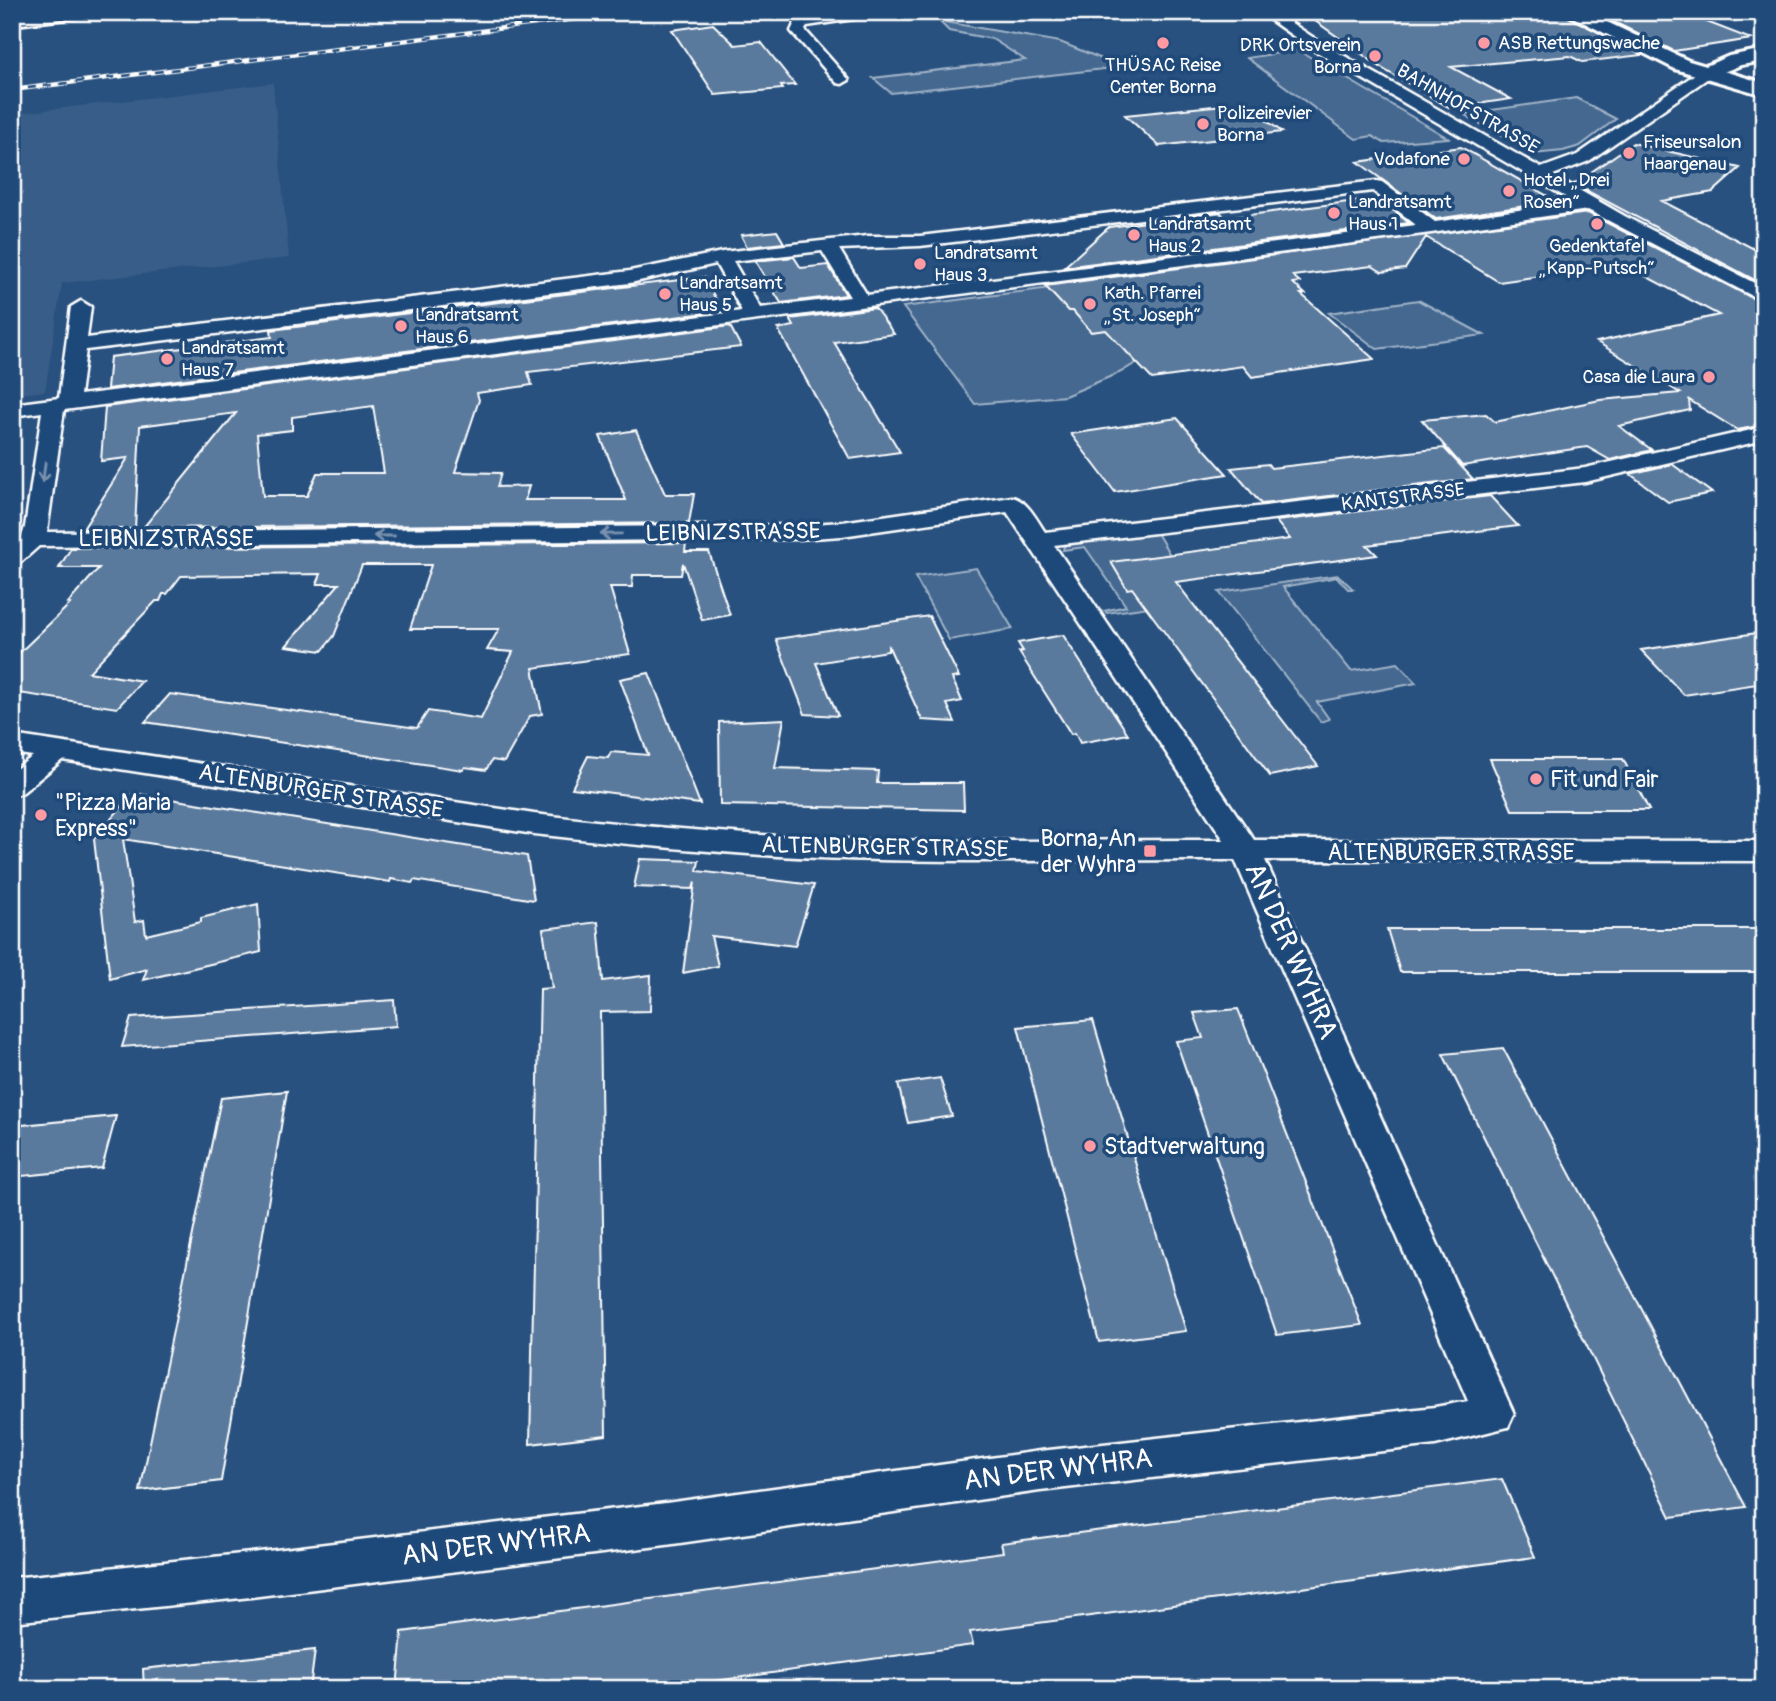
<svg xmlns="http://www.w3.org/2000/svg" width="1776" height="1701" font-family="Pangolin,sans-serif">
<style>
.built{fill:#375d88}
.green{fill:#446890;stroke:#a2b4c8;stroke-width:2}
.building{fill:#5a7a9d;stroke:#fff;stroke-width:2;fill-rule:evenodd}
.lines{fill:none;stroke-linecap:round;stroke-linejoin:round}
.street-casing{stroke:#fff;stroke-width:5}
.secondary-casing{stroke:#fff;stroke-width:6}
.primary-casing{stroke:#fff;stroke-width:6}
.street{fill:#1f4a7a;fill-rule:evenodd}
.secondary{fill:#1f4a7a;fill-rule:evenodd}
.primary{fill:#1f4a7a;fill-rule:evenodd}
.rail-casing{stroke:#fff;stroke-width:4.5}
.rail{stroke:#1f4a7a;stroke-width:2.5;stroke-dasharray:8;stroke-linecap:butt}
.oneway{stroke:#7992af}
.poi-dot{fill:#ff9aa2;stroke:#1f4a7a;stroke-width:2.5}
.labels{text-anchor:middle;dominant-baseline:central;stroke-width:7;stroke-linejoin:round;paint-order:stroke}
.far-poi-label{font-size:19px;fill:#fff;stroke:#1f4a7a;text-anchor:start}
.far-street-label{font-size:19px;fill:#fff;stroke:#1f4a7a}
.street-label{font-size:23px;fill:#fff;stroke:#1f4a7a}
.poi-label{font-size:23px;fill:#fff;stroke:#1f4a7a;text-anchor:start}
.near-street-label{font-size:28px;fill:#fff;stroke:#1f4a7a}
</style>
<rect width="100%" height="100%" fill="#28517f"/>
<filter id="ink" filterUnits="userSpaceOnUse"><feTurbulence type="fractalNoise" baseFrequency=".0143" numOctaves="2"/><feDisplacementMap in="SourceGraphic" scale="14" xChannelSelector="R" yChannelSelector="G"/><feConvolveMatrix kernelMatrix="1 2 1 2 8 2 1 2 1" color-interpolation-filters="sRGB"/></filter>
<g filter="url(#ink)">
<!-- built -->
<path class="built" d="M273 83 289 258 62 283 45 391 12 395V114Z"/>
<!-- green -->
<path class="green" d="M939 21 1060 42 1122 67 891 93 873 78 1025 60 992 39 949 31Z
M1298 50 1448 138 1384 143 1372 136 1356 139 1247 58Z
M1576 98 1616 119 1580 146 1563 151 1533 154 1463 114Z
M1135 277 1184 333 1121 372 1065 396 975 404 903 307Z
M1418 300 1484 335 1377 349 1329 313Z
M1157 533 1170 555 1164 584 1177 603 1107 613 1104 611 1126 606 1085 547 1063 550 1064 546 1075 541Z
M976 568 1013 629 949 640 915 577Z
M1338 575 1353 589H1348L1337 577 1283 587 1351 671 1398 663 1416 683 1317 702 1329 719 1321 722 1219 592Z"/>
<!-- building -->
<path class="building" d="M1319 12H1561L1642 55 1582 62 1570 56 1451 67 1511 99 1450 108 1383 69 1311 18 1326 17Z
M1593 12H1681L1751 39 1674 51Z
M713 24 735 45 761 42 795 85 781 86 783 89 715 95 672 30Z
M1243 103 1282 132 1159 146 1125 115Z
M1633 143 1740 168 1713 192 1662 201 1764 254V285L1574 184Z
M1461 147 1553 199 1558 196 1566 200 1436 219 1358 162Z
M1378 198 1409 223 1064 267 1109 227 1220 212 1226 218Z
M1588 213 1764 304V425L1737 430 1689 400 1690 410 1619 426 1652 450 1610 460 1587 447 1462 466 1422 420 1486 414 1495 422 1600 400 1680 393 1597 342 1719 315 1623 264 1499 282 1426 237 1405 269 1382 272 1372 266 1293 276 1300 282 1293 283 1305 294H1301L1374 359 1252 377 1243 366 1152 379 1106 330 1091 332 1073 311H1068L1045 286Z
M777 231 784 243 747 247 741 235Z
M794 257 801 268 828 265 846 295 781 303 755 261Z
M704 277 722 311 107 389 110 357 272 337 271 330Z
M875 308 894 334 834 342 900 452 850 459 778 329 794 326 790 319Z
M730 326 741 347 528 372 532 385 477 393 479 400 455 472 501 473 497 487 529 486 525 500H626L600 436 636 430 665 494H694L689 523 143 528 236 413 140 426 135 529H83L128 458 101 461 105 407ZM373 406 384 473H317L307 496H263L257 434 292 430V417Z
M1177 418 1227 474 1115 492 1071 434Z
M1444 448 1473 479 1261 504 1231 468 1268 464 1271 468Z
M1672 464 1712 493 1668 502 1630 474Z
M1490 496 1518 526 1367 545 1377 555 1176 582 1318 766 1270 776 1132 588 1127 589 1111 562 1290 539 1276 521Z
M686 543 685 552H709L730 615 702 620 683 563 681 575H633L632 587H610L630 654 533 668 542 714 530 716 504 762 492 760 486 770 465 767 463 770 145 722 170 694 417 728 428 711 481 719 513 652 487 650 499 629H410L431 565H362L334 636 322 651 286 646 339 584H317L321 574 181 576 167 594H163L160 601H156L89 672 142 681 117 708 12 692V660L70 604 68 603 99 568H59L71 548Z
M929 616 959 677 952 678 962 701 947 704 955 722 922 720 888 645V651L816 663 838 716 805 714 776 639Z
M1764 632V683L1684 695 1641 650Z
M1063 635 1083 666 1128 734 1080 743 1075 733 1071 734 1019 652 1023 651 1018 643Z
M649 673 700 804 572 788 588 756 608 758 611 752 648 755 620 679Z
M784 719 775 768 878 771 877 783H963L964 810 720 805 719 722Z
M1490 759H1623L1649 810H1512Z
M133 793 527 856 534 900 414 880 412 883 391 879 390 882 123 839 135 922 144 920 146 935 201 922V918L258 904 261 952 143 980 147 969 110 979 94 839Z
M640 859 699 861 697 871 814 885 795 946 711 936 718 966 683 973 695 882 693 889 634 887Z
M598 922 603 981 651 975 650 1011 600 1012 606 1435 530 1444 540 989 552 988 543 929Z
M1387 929H1764V972H1400Z
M394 1000 396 1026 122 1047 131 1018Z
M1238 1009 1362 1325 1277 1335 1176 1041 1203 1038 1194 1013Z
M1093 1020 1154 1226 1186 1331 1099 1342 1018 1027Z
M1503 1048 1611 1251 1746 1507 1671 1517 1443 1054Z
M940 1078 952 1116 908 1123 898 1084Z
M287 1091 221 1481 140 1491 221 1098Z
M116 1116 102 1168 12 1177V1126Z
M1502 1479 1535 1557 970 1632 973 1645 658 1689H397L402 1632 1003 1552 1001 1543Z
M315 1650 310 1689H144L143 1669Z"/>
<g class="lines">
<!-- street casing -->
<g class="street-casing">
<path id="street" d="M845 12H881L874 16 807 26 805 30 849 80 842 84 837 83 791 31 796 20Z
M1259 12H1275L1320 42 1541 168 1577 155 1701 70H1711L1713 73 1711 76 1589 161 1553 175 1628 218 1764 288V302L1588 210 1431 233 64 410 47 532 798 525 842 522 1012 497C1028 501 1036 519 1045 532L1585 468 1764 427V440L1585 482 1054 545 1254 840 1764 841V861L1265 860 1514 1414 1508 1427 1435 1445 1040 1491 666 1545 251 1597 12 1622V1578L251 1553 666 1503 1040 1451 1435 1407 1468 1401 1235 860C1083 859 929 865 778 856 696 851 615 843 534 834L62 760 22 793 12 796V772L33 756 12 753V735L534 814C615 824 696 831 777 836 926 845 1075 839 1224 840L1007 512 842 536 798 539 39 546 21 562 12 564V544L22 536 25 527 42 412 12 416V404L59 398 71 307 81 301 91 307 87 338 630 271 722 252 867 236H920L1376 181 1382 182 1435 222 1574 202 1310 48ZM1373 191 1416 225 867 295 839 249 920 246ZM822 251 850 297 760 308 733 261ZM716 264 742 311 80 395 86 350 630 283Z"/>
</g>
<!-- secondary casing -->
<g class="secondary-casing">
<path id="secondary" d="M1764 49V61L1741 65 1706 79 1697 73 1699 69 1729 56Z"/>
</g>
<!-- primary casing -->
<g class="primary-casing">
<path id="primary" d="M32 12H87L78 17 12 25V15Z
M1563 12H1586L1689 61 1764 83V95L1675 69Z"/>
</g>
<!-- street -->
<use href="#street" class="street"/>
<!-- secondary -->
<use href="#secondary" class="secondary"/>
<!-- primary -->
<use href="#primary" class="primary"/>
<!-- rail casing -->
<g class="rail-casing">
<path id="rail" d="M12 90 632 12"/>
</g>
<!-- rail -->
<use href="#rail" class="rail"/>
</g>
<!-- one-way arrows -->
<defs><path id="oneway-shaft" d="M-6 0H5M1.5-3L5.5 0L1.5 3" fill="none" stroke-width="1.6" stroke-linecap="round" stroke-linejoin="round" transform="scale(1.75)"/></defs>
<g class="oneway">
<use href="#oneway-shaft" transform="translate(44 472) rotate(97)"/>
<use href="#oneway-shaft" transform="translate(611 534) rotate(179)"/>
<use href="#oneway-shaft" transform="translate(384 536) rotate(180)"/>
</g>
</g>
<!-- markers -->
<g class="poi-dot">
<circle cx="1163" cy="43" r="7"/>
<circle cx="1484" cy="43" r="7"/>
<circle cx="1375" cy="56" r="7"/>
<circle cx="1203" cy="124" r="7"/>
<circle cx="1629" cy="153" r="7"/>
<circle cx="1464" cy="159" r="7"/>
<circle cx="1509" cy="191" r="7"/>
<circle cx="1334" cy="213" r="7"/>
<circle cx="1597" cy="224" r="7"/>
<circle cx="1134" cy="235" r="7"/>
<circle cx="920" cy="264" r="7"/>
<circle cx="665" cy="294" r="7"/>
<circle cx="1090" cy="304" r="7"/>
<circle cx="401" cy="326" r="7"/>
<circle cx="167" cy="359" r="7"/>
<circle cx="1709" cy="377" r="7"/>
<circle cx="1536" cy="779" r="7"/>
<circle cx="41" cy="815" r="7"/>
<rect x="1143" y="844" width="14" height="14" rx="3.5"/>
<circle cx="1090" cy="1146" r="7"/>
</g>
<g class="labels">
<!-- far-poi labels -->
<g class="far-poi-label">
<text x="1498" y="43">ASB Rettungswache</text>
<text x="1361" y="45" text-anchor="end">DRK Ortsverein<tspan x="1361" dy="22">Borna</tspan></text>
<text x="1163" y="65" text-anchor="middle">THÜSAC Reise<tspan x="1163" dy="22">Center Borna</tspan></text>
<text x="1217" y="113">Polizeirevier<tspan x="1217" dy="22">Borna</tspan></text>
<text x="1643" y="142">Friseursalon<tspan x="1643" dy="22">Haargenau</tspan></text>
<text x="1450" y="159" text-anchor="end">Vodafone</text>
<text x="1523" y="180">Hotel „Drei<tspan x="1523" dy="22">Rosen“</tspan></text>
<text x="1348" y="202">Landratsamt<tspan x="1348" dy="22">Haus 1</tspan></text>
<text x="1148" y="224">Landratsamt<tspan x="1148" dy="22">Haus 2</tspan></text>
<text x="1597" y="246" text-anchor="middle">Gedenktafel<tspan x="1597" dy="22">„Kapp-Putsch“</tspan></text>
<text x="934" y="253">Landratsamt<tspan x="934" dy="22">Haus 3</tspan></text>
<text x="679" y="283">Landratsamt<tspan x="679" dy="22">Haus 5</tspan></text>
<text x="1104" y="293">Kath. Pfarrei<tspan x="1104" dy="22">„St. Joseph“</tspan></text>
<text x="415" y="315">Landratsamt<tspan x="415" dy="22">Haus 6</tspan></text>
<text x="181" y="348">Landratsamt<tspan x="181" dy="22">Haus 7</tspan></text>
<text x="1695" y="377" text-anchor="end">Casa die Laura</text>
</g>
<!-- far-street labels -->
<g class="far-street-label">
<text transform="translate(1468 109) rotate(30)">BAHNHOFSTRASSE</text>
<text transform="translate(1403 497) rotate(-7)">KANTSTRASSE</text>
</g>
<!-- street labels -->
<g class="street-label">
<text transform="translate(733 532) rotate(-1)">LEIBNIZSTRASSE</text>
<text x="166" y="538">LEIBNIZSTRASSE</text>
<text transform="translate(321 791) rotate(9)">ALTENBURGER STRASSE</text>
<text transform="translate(885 847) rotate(1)">ALTENBURGER STRASSE</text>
<text x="1451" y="852">ALTENBURGER STRASSE</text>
</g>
<!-- poi labels -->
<g class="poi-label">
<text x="1550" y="779">Fit und Fair</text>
<text x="55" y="802">"Pizza Maria<tspan x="55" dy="26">Express"</tspan></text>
<text x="1136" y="838" text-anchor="end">Borna, An<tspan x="1136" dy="26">der Wyhra</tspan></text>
<text x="1104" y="1146">Stadtverwaltung</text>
</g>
<!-- near-street labels -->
<g class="near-street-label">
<text transform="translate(1291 951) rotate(66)">AN DER WYHRA</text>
<text transform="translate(1058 1470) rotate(-7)">AN DER WYHRA</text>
<text transform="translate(496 1545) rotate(-7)">AN DER WYHRA</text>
</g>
</g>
<!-- margin -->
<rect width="1776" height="1701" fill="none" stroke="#1f4a7a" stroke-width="42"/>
<rect x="21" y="21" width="1734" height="1659" fill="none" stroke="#fff" stroke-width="2.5" filter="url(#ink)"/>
</svg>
